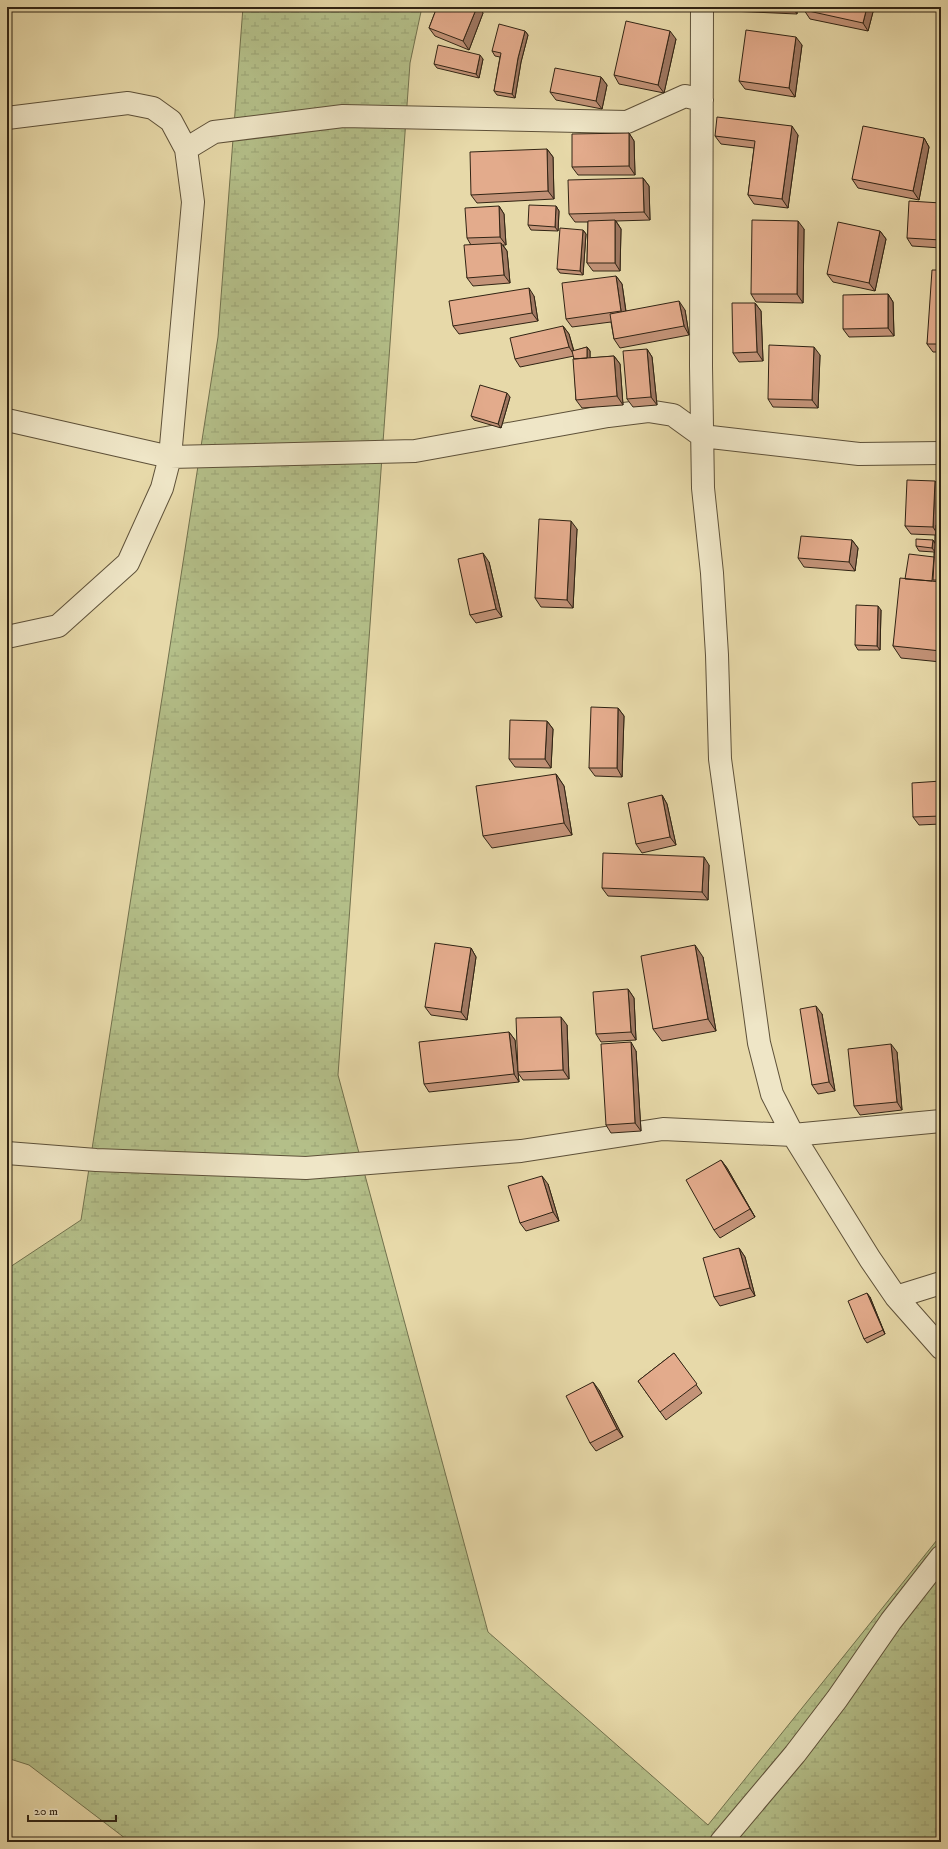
<svg xmlns="http://www.w3.org/2000/svg" width="948" height="1849" font-family="'IM FELL DW Pica',serif">
<style>
.wetland{fill:url(#wetland-marsh);stroke:#72724e}
.lines{fill:none;stroke-linecap:round;stroke-linejoin:round}
.minor-casing{stroke:#5e5139;stroke-width:24}
.minor{stroke:#efe6c7;stroke-width:22}
.wall{fill:#c39378;stroke:#312414}
.shaded-wall{fill:#9f7862;stroke:#312414}
.building{fill:#e3ab8c;stroke:#312414}
</style>
<defs>
<pattern id="wetland-marsh" width="20" height="14" patternUnits="userSpaceOnUse"><rect width="20" height="14" fill="#b4bf89"/><path d="M1 5h8M5 5V1M11 12h8M15 12V8" fill="none" stroke="#9ba475"/></pattern>
</defs>
<rect width="100%" height="100%" fill="#e7d9a9"/>
<filter id="stains"><feTurbulence type="fractalNoise" baseFrequency=".005" numOctaves="4"/><feColorMatrix values="0 0 0 0 .2 0 0 0 0 .09 0 0 0 0 .02 0 0 0 .5 -.17"/></filter>
<radialGradient id="worn" r=".72"><stop offset=".6" stop-color="#630" stop-opacity="0"/><stop offset="1" stop-color="#630" stop-opacity=".3"/></radialGradient>
<!-- wetland -->
<path class="wetland" d="M243 7H422L410 63 338 1075 488 1632 708 1825 941 1535V1842H130L29 1765 7 1758V1269L81 1220 218 337Z"/>
<g class="lines">
<!-- minor casing -->
<g class="minor-casing">
<path id="minor" d="M702 7 701 366 703 488 712 573 717 655 720 759 759 1043 772 1094 793 1135 870 1259 896 1297 941 1348
M7 118 128 103 153 108 171 121 186 149 193 202 170 457 162 488 128 563 58 626 7 637
M186 149 214 132 343 116 627 122 685 96 702 100
M7 420 170 457 415 451 608 416 648 411 673 415 702 436 859 454 941 453
M7 1153 96 1160 306 1168 521 1151 663 1129 793 1135 941 1121
M896 1297 941 1283
M721 1842 795 1754 837 1699 891 1621 941 1557"/>
</g>
<!-- minor -->
<use href="#minor" class="minor"/>
</g>
<!-- wall -->
<path class="wall" d="M437 7H479L483 13 469 50 435 36 429 28Z
M727 7H797V14L730 11Z
M805 7H873L874 8 868 31 810 19 804 10Z
M525 31 528 35 521 62 515 98 497 95 494 91 500 57 495 56 492 51Z
M676 39 664 93 619 84 614 75Z
M802 45 795 97 745 89 739 81Z
M483 59 479 78 437 68 434 64Z
M601 77 607 85 602 109 556 100 550 92Z
M629 133 634 141 635 175H578L572 167Z
M798 135 788 208 754 204 748 195 754 148 721 144 715 136Z
M924 138 929 147 919 200 858 188 852 179Z
M547 149 553 157 554 199 477 203 471 195Z
M643 178 649 186 650 220 616 221 621 229 620 271H593L587 263 588 222H575L569 214Z
M941 203V248L912 246 907 238Z
M499 206 504 214 506 245H503L507 251 510 283 473 286 467 278 471 245 467 238Z
M556 206 559 211 558 231 531 230 528 225Z
M804 229 803 303 756 302 751 294Z
M583 230 586 234 583 275 560 273 557 269Z
M880 231 886 239 875 291 833 282 827 274Z
M941 270V352H933L927 344Z
M616 276 622 284 626 311 685 310 689 335 620 348 614 339 611 322 572 327 566 319Z
M888 294 893 302 894 336 849 337 843 329Z
M534 296 538 321 459 334 453 326Z
M755 303 761 311 763 361 739 362 733 353Z
M563 326 569 334 574 351 587 347 590 351V358L614 356 620 364 623 405 582 408 576 400 574 359V356L520 367 515 359Z
M647 349 652 357 657 405 633 407 627 399Z
M820 355 818 408 773 407 768 399Z
M510 397 501 428 474 420 471 416Z
M935 481 940 489 939 525H941V662L901 658 893 646 905 579 934 557V552L919 551 916 546 933 540 935 543V535L911 534 905 526Z
M577 529 573 608 541 607 535 598Z
M852 540 858 548 855 571 804 567 798 558Z
M489 562 502 617 476 623 470 615Z
M881 610 880 650H858L855 645Z
M618 708 624 716 622 777 595 776 589 768Z
M547 721 553 729 551 768 515 767 509 759Z
M556 774 564 786 572 835 492 848 483 836Z
M941 781V824L919 825 913 817Z
M662 795 667 804 676 845 642 853 636 844Z
M709 865 708 900 608 896 602 888Z
M471 948 476 957 467 1020 431 1015 425 1007Z
M703 957 716 1031 662 1041 653 1029Z
M628 989 634 998 636 1040 601 1042 596 1034Z
M822 1014 835 1091 818 1094 812 1085Z
M567 1025 569 1079 523 1080 518 1073 519 1082 429 1092 424 1084 509 1032 515 1040 517 1064Z
M636 1051 641 1131 611 1133 606 1125Z
M897 1052 902 1110 860 1115 854 1106Z
M721 1160 727 1168 755 1217 720 1238 714 1230Z
M548 1184 559 1221 526 1231 520 1223Z
M739 1248 745 1257 755 1296 720 1306 714 1297Z
M870 1297 885 1334 867 1343 864 1339Z
M674 1353 702 1393 666 1420 638 1381Z
M599 1390 623 1437 596 1451 590 1443Z"/>
<!-- shaded-wall -->
<path class="shaded-wall" d="M477 7H479L483 13 469 50 463 41Z
M792 7H797V14Z
M867 7H873L874 8 868 31 863 23Z
M525 31 528 35 521 62 515 98 512 94 518 58Z
M670 31 676 39 664 93 658 85Z
M796 37 802 45 795 97 789 88Z
M480 55 483 59 479 78 476 74Z
M601 77 607 85 602 109 596 101Z
M792 126 798 135 788 208 782 199Z
M629 133 634 141 635 175 629 166Z
M924 138 929 147 919 200 913 191Z
M547 149 553 157 554 199 548 191Z
M643 178 649 186 650 220 644 212Z
M499 206 504 214 506 245 500 237Z
M556 206 559 211 558 231 555 227Z
M615 220 621 229 620 271 615 263Z
M798 221 804 229 803 303 797 294Z
M583 230 586 234 583 275 580 271Z
M880 231 886 239 875 291 869 283Z
M501 243 507 251 510 283 504 275Z
M616 276 622 284 627 320 621 311Z
M529 288 534 296 538 321 532 313Z
M888 294 893 302 894 336 888 328Z
M679 301 685 310 689 335 684 326Z
M755 303 761 311 763 361 757 352Z
M563 326 569 334 575 356 569 347Z
M587 347 590 351V367L587 362Z
M814 347 820 355 818 408 812 400Z
M647 349 652 357 657 405 651 397Z
M614 356 620 364 623 405 617 396Z
M507 393 510 397 501 428 498 424Z
M935 481 940 489 938 535 933 527Z
M571 521 577 529 573 608 567 600Z
M852 540 858 548 855 571 849 562Z
M933 540 936 545 935 552 932 548Z
M483 553 489 562 502 617 496 609Z
M878 606 881 610 880 650 877 646Z
M618 708 624 716 622 777 617 768Z
M547 721 553 729 551 768 545 759Z
M556 774 564 786 572 835 564 823Z
M662 795 667 804 676 845 670 837Z
M704 857 709 865 708 900 702 892Z
M695 945 703 957 716 1031 708 1019Z
M471 948 476 957 467 1020 461 1012Z
M628 989 634 998 636 1040 631 1032Z
M816 1006 822 1014 835 1091 829 1082Z
M561 1017 567 1025 569 1079 563 1070Z
M509 1032 515 1040 518 1072V1073L519 1082 514 1074Z
M631 1042 636 1051 641 1131 635 1123Z
M891 1044 897 1052 902 1110 897 1102Z
M721 1160 727 1168 755 1217 750 1209Z
M542 1176 548 1184 559 1221 553 1212Z
M739 1248 745 1257 755 1296 750 1288Z
M867 1293 870 1297 885 1334 883 1330Z
M593 1382 599 1390 623 1437 617 1429Z"/>
<!-- building -->
<path class="building" d="M437 7H477L463 41 429 28Z
M805 7H867L863 23 804 10Z
M626 21 670 31 658 85 614 75Z
M499 24 525 31 518 58 512 94 494 91 501 53 492 51Z
M746 30 796 37 789 88 739 81Z
M438 45 480 55 476 74 434 64Z
M555 68 601 77 596 101 550 92Z
M717 117 792 126 782 199 748 195 755 141 715 136Z
M863 126 924 138 913 191 852 179Z
M629 133V166L572 167V134Z
M547 149 548 191 471 195 470 152Z
M643 178 644 212 569 214 568 180Z
M909 201 941 203V240L907 238Z
M529 205 556 206 555 227 528 225Z
M499 206 500 237 467 238 465 208Z
M615 220V263H587L588 221Z
M752 220 798 221 797 294H751Z
M838 222 880 231 869 283 827 274Z
M560 228 583 230 580 271 557 269Z
M501 243 504 275 467 278 464 245Z
M932 270H941V344H927Z
M616 276 621 311 566 319 562 283Z
M529 288 532 313 453 326 449 301Z
M888 294V328L843 329V295Z
M679 301 684 326 614 339 610 314Z
M732 303H755L757 352 733 353Z
M563 326 569 347 515 359 510 338Z
M769 345 814 347 812 400 768 399Z
M587 347V358L574 359 572 351Z
M647 349 651 397 627 399 623 351Z
M614 356 617 396 576 400 573 359Z
M480 385 507 393 498 424 471 416Z
M907 480 935 481 933 527 905 526Z
M539 519 571 521 567 600 535 598Z
M936 525H941V580H933Z
M801 536 852 540 849 562 798 558Z
M916 539 933 540 932 548 916 546Z
M483 553 496 609 470 615 458 559Z
M909 554 934 557 932 581 905 579Z
M900 578 941 582V651L893 646Z
M856 605 878 606 877 646 855 645Z
M591 707 618 708 617 768H589Z
M510 720 547 721 545 759H509Z
M556 774 564 823 483 836 476 786Z
M941 781V816L913 817 912 783Z
M662 795 670 837 636 844 628 803Z
M603 853 704 857 702 892 602 888Z
M435 943 471 948 461 1012 425 1007Z
M695 945 708 1019 653 1029 641 956Z
M628 989 631 1032 596 1034 593 992Z
M816 1006 829 1082 812 1085 800 1009Z
M561 1017 563 1070 518 1072 516 1018Z
M509 1032 514 1074 424 1084 419 1042Z
M631 1042 635 1123 606 1125 601 1044Z
M891 1044 897 1102 854 1106 848 1049Z
M721 1160 750 1209 714 1230 686 1180Z
M542 1176 553 1212 520 1223 508 1186Z
M739 1248 750 1288 714 1297 703 1258Z
M867 1293 883 1330 864 1339 848 1301Z
M674 1353 697 1384 660 1412 638 1381Z
M593 1382 617 1429 590 1443 566 1396Z"/>
<!-- margin -->
<rect width="948" height="1849" fill="none" stroke="#e7d9a9" stroke-width="24"/>
<rect x="8" y="8" width="932" height="1833" fill="none" stroke="#312414" stroke-width="2"/>
<rect x="12" y="12" width="924" height="1825" fill="none" stroke="#312414"/>
<!-- scale -->
<path d="M28 1815v6h88v-6" fill="none" stroke="#312414" stroke-width="2"/>
<text x="34" y="1815" font-size="12" fill="#312414" stroke="#efe6c7" stroke-width="3" paint-order="stroke">20 m</text>
<rect width="100%" height="100%" filter="url(#stains)"/>
<rect width="100%" height="100%" fill="url(#worn)"/>
</svg>
